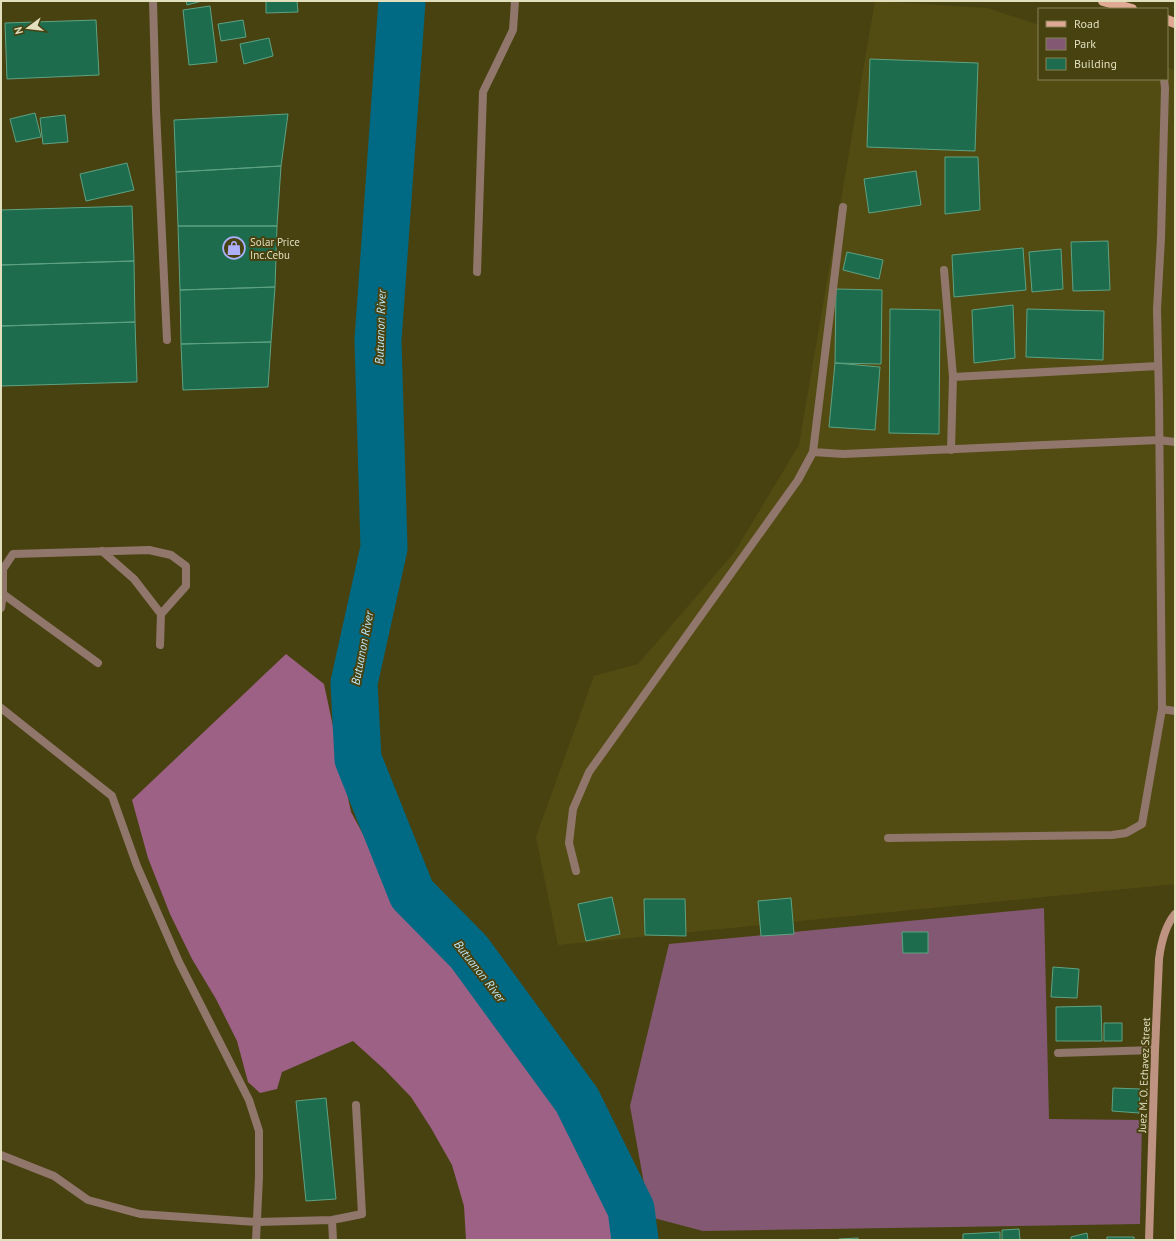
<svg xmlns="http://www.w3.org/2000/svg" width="1176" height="1241" font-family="'PT Sans',sans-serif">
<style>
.built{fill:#524c13}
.green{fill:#835872}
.forest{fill:#9c6185}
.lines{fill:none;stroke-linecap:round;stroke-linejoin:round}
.river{stroke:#006a84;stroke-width:47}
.building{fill:#1d6c4d;stroke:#5ea283}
.lane{stroke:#91766b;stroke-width:8}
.street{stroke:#91766b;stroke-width:8}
.secondary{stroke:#be9382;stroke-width:8}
.primary{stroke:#e0a993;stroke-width:10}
.labels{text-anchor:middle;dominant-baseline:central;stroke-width:4;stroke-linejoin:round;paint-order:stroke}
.poi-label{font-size:11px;fill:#e2dfbf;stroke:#484211;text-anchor:start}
.street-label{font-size:11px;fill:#e2dfbf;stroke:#484211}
.water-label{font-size:12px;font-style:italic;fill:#bce6f5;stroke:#484211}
</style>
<rect width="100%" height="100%" fill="#484211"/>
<!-- built -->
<path class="built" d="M875 1 987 8 1039 25V79H1167V67L1175 70V884L558 945 536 837 594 676 638 664 734 553 799 445Z"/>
<!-- green -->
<path class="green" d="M1044 908 1049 1119 1142 1120 1140 1224 703 1231 650 1217 630 1106 669 944Z"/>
<!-- forest -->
<path class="forest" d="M286 654 324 684 351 812 403 908 464 967 535 1060 601 1170 617 1209 620 1240H466L464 1206 452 1165 431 1128 411 1097 385 1070 353 1041 282 1072 277 1089 260 1093 248 1082 237 1041 216 999 192 959 170 914 148 858 132 800Z"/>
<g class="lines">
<!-- river -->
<path class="river" d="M402 1 378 340 384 548 354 683 358 759 412 894 469 952 577 1100 631 1209 635 1240"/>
</g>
<!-- building -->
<path class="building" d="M186 1H202L187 5Z
M266 1H297L298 12 266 13Z
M210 6 217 62 189 65 183 10Z
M96 20 99 75 7 79 5 23Z
M243 20 246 37 221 41 218 24Z
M269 38 273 56 244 64 240 44Z
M870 59 978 63 975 151 867 147Z
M35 113 41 137 16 142 10 119Z
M288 114 281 166 176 172 174 120Z
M65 115 68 142 43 144 40 118Z
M945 157H978L980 210 945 214Z
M127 163 134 190 86 201 80 174Z
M281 166 277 226H178L176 172Z
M916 171 921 205 869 213 864 179Z
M132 206 134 261 1 265V210Z
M178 226H277L275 287 180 290Z
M1108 241 1110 290 1073 291 1071 242Z
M1023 248 1026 290 954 297 952 255Z
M1061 249 1063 289 1032 292 1029 252Z
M847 252 883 260 879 279 843 270Z
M134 261 135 322 1 326V265Z
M275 287 271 342 181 344 180 290Z
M836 289 882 290 881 364 835 363Z
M1013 305 1015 358 974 363 972 310Z
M890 309 940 310 939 434 889 433Z
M1027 309 1104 311 1103 360 1026 357Z
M135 322 137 382 1 386V326Z
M271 342 268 387 183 390 181 344Z
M835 363 880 367 875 430 829 427Z
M612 897 620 934 586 941 578 904Z
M791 898 794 934 761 936 758 901Z
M644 899H685L686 936 645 935Z
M902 932H928V953H903Z
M1053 967 1079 969 1077 998 1051 997Z
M1101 1006 1102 1041H1056V1007Z
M1104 1023H1122V1041H1104Z
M1113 1088 1140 1089 1139 1113 1112 1111Z
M326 1098 336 1199 306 1201 296 1101Z
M1019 1229 1020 1240H1002V1230Z
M1000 1232V1240H963V1234Z
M1087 1233 1088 1240H1071V1237Z
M1107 1237H1134V1240H1107Z
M858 1238V1240H839V1239Z"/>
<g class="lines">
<!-- lane -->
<path class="lane" d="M153 1 156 110 167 340
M1164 79 1165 88 1161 238 1157 309 1159 401 1162 709 1175 711
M944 270 953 377 951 450
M953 377 1158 366
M813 452 843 207
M888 838 1112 835 1126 833 1142 824 1162 709
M576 871 569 843 573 809 589 772 798 480 813 452 843 454 1159 440 1175 442
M1058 1053 1155 1050
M332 1220 333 1240
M257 1222 332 1220 362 1214 356 1105"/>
<!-- street -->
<path class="street" d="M477 272 483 92 513 30 515 1
M102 551 134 579 161 614 160 645
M3 594 98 663
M1 608 3 594V569L13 554 149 550 171 555 186 566V586L161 614
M1 708 112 796 137 866 179 962 249 1100 259 1131V1177L256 1240
M1 1155 54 1176 88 1200 140 1214 257 1222"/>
<!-- secondary -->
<path class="secondary" d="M1149 1240 1155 1050 1159 959C1161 943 1165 926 1175 914"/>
<!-- primary -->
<path class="primary" d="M1103 1 1132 9
M1167 20 1175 23"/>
</g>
<!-- icons -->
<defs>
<g id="shop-ring" transform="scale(1.15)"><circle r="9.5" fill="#484211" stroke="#adaffb" stroke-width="1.5"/><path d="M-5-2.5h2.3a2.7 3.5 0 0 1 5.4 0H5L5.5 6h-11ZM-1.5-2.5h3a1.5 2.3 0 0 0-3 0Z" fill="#adaffb"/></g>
</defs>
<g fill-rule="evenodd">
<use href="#shop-ring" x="234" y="248"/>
</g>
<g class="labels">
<!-- poi labels -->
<g class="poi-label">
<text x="250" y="242">Solar Price<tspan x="250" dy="13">Inc.Cebu</tspan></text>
</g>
<!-- street labels -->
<g class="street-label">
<text transform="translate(1144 1075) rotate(-88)">Juez M. O. Echavez Street</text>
</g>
<!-- water labels -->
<g class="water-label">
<text transform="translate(380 327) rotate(-88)">Butuanon River</text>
<text transform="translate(362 648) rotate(-79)">Butuanon River</text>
<text transform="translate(480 971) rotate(52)">Butuanon River</text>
</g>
</g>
<!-- border -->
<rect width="1176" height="1241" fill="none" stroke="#e2dfbf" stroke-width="4"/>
<!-- legend -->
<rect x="1038" y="8" width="130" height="72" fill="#484211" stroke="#868157"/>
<rect x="1046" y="21" width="20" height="6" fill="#e0a993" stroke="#868157"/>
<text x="1074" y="28" font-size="12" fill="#e2dfbf">Road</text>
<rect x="1046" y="38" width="20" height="12" fill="#835872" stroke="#868157"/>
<text x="1074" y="48" font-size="12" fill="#e2dfbf">Park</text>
<rect x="1046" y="58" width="20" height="12" fill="#1d6c4d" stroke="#868157"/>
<text x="1074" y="68" font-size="12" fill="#e2dfbf">Building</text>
<!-- north arrow -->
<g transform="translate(28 28) rotate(255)" stroke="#484211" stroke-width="3" paint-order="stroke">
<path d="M0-3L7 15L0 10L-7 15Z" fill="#e2dfbf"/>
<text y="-6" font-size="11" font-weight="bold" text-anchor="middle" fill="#e2dfbf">N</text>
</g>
</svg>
